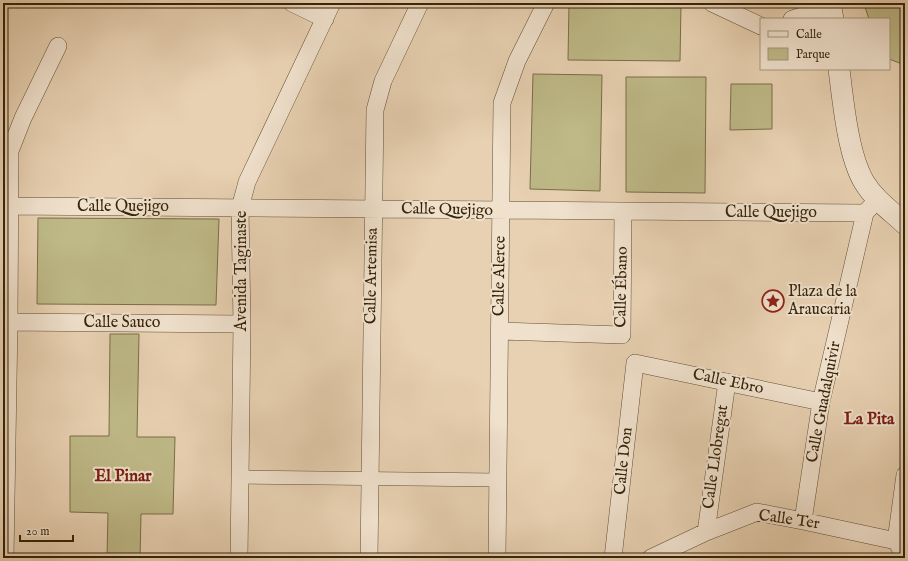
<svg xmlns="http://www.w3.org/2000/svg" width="908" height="561" font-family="'IM FELL English',serif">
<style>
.green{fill:#beb987;stroke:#7a6e48}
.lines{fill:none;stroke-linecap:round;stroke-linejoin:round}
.pedestrian-casing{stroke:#624f34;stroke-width:14}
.minor-casing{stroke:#624f34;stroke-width:18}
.tertiary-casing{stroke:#624f34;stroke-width:22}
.pedestrian{stroke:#f0e1cd;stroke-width:13}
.minor{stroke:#f0e1cd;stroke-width:17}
.tertiary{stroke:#f0e1cd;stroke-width:21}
.labels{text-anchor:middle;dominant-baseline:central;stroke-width:4;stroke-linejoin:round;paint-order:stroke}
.street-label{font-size:16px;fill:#36240a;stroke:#f0e1cd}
.poi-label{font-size:16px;fill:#36240a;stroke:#f0e1cd;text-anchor:start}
.neighbourhood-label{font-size:17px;font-weight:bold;fill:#7a1f14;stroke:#f0e1cd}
</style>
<rect width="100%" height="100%" fill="#e8d1b2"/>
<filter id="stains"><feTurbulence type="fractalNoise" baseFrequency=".005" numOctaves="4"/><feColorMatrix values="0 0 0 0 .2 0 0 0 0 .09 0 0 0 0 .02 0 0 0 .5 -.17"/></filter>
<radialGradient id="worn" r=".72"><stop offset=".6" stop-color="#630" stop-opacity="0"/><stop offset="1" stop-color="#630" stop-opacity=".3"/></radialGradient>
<!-- green -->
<path class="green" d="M569 3 681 4 680 61 568 60Z
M867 3H905V65L889 59V19H869L865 7Z
M533 74 602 75 600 191 530 189Z
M626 77H706L705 193 626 192Z
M731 84H772V129L730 130Z
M38 218 219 219 216 305 37 304Z
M110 334H139L137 437H175L173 514H141L140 558H107L108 513 70 512V436H109Z"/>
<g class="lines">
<!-- pedestrian casing -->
<g class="pedestrian-casing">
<path id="pedestrian" d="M239 477 498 480"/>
</g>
<!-- minor casing -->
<g class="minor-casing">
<path id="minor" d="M292 3 325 19
M712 3 761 26
M792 19 831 7
M9 206 865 213 878 199
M3 322 242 324
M500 331 622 335 623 212
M803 521 821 402 865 213
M706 532 727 382
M896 541 905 475
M5 558 9 322 10 151 23 118 58 46
M239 558 242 324 240 208 247 182 332 3
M369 558 375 110 383 81 420 3
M497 558 502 103 517 61 546 3
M613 558 635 363 821 402
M651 558 706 532 757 512 803 521 896 541 903 553"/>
</g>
<!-- tertiary casing -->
<g class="tertiary-casing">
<path id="tertiary" d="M830 3 833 19
M839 69C843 101 848 155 864 182 874 199 891 211 905 224"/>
</g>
<!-- pedestrian -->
<use href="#pedestrian" class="pedestrian"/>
<!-- minor -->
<use href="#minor" class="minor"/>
<!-- tertiary -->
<use href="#tertiary" class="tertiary"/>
</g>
<!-- icons -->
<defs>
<g id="sight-ring" transform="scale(1.15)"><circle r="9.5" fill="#f0e1cd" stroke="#8f2418" stroke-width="1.5"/><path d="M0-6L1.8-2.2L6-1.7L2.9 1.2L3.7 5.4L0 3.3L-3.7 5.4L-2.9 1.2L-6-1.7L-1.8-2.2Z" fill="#8f2418"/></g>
</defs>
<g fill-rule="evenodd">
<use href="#sight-ring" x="773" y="301"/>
</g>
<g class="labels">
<!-- street labels -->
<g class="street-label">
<text x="123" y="207">Calle Quejigo</text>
<text transform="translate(447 210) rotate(1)">Calle Quejigo</text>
<text x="771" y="213">Calle Quejigo</text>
<text transform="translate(242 271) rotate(-90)">Avenida Taginaste</text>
<text transform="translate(372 276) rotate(-89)">Calle Artemisa</text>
<text transform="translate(500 276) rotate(-89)">Calle Alerce</text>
<text transform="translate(622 287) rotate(-89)">Calle Ébano</text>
<text x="122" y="323">Calle Sauco</text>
<text transform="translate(728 382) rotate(12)">Calle Ebro</text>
<text transform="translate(824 402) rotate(-79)">Calle Guadalquivir</text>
<text transform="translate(716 457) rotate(-82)">Calle Llobregat</text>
<text transform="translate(624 461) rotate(-84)">Calle Don</text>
<text transform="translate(789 520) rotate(8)">Calle Ter</text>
</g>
<!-- poi labels -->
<g class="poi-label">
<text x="788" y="292">Plaza de la<tspan x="788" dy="18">Araucaria</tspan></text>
</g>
<!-- neighbourhood labels -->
<g class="neighbourhood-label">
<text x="869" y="419">La Pita</text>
<text x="123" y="476">El Pinar</text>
</g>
</g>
<!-- margin -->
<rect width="908" height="561" fill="none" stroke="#e8d1b2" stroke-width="16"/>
<rect x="4" y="4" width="900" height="553" fill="none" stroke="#36240a" stroke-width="2"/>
<rect x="8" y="8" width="892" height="545" fill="none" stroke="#36240a"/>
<!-- legend -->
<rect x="760" y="18" width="130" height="52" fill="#f0e1cd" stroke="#a6957f"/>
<rect x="768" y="31" width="20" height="6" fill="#f0e1cd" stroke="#a6957f"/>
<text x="796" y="38" font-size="12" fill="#36240a">Calle</text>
<rect x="768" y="48" width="20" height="12" fill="#beb987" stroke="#a6957f"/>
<text x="796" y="58" font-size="12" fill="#36240a">Parque</text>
<!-- scale -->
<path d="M20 535v6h53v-6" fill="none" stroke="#36240a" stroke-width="2"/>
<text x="26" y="535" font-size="12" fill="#36240a" stroke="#f0e1cd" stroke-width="3" paint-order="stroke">20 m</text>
<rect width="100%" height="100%" filter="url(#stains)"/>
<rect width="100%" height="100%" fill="url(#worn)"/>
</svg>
